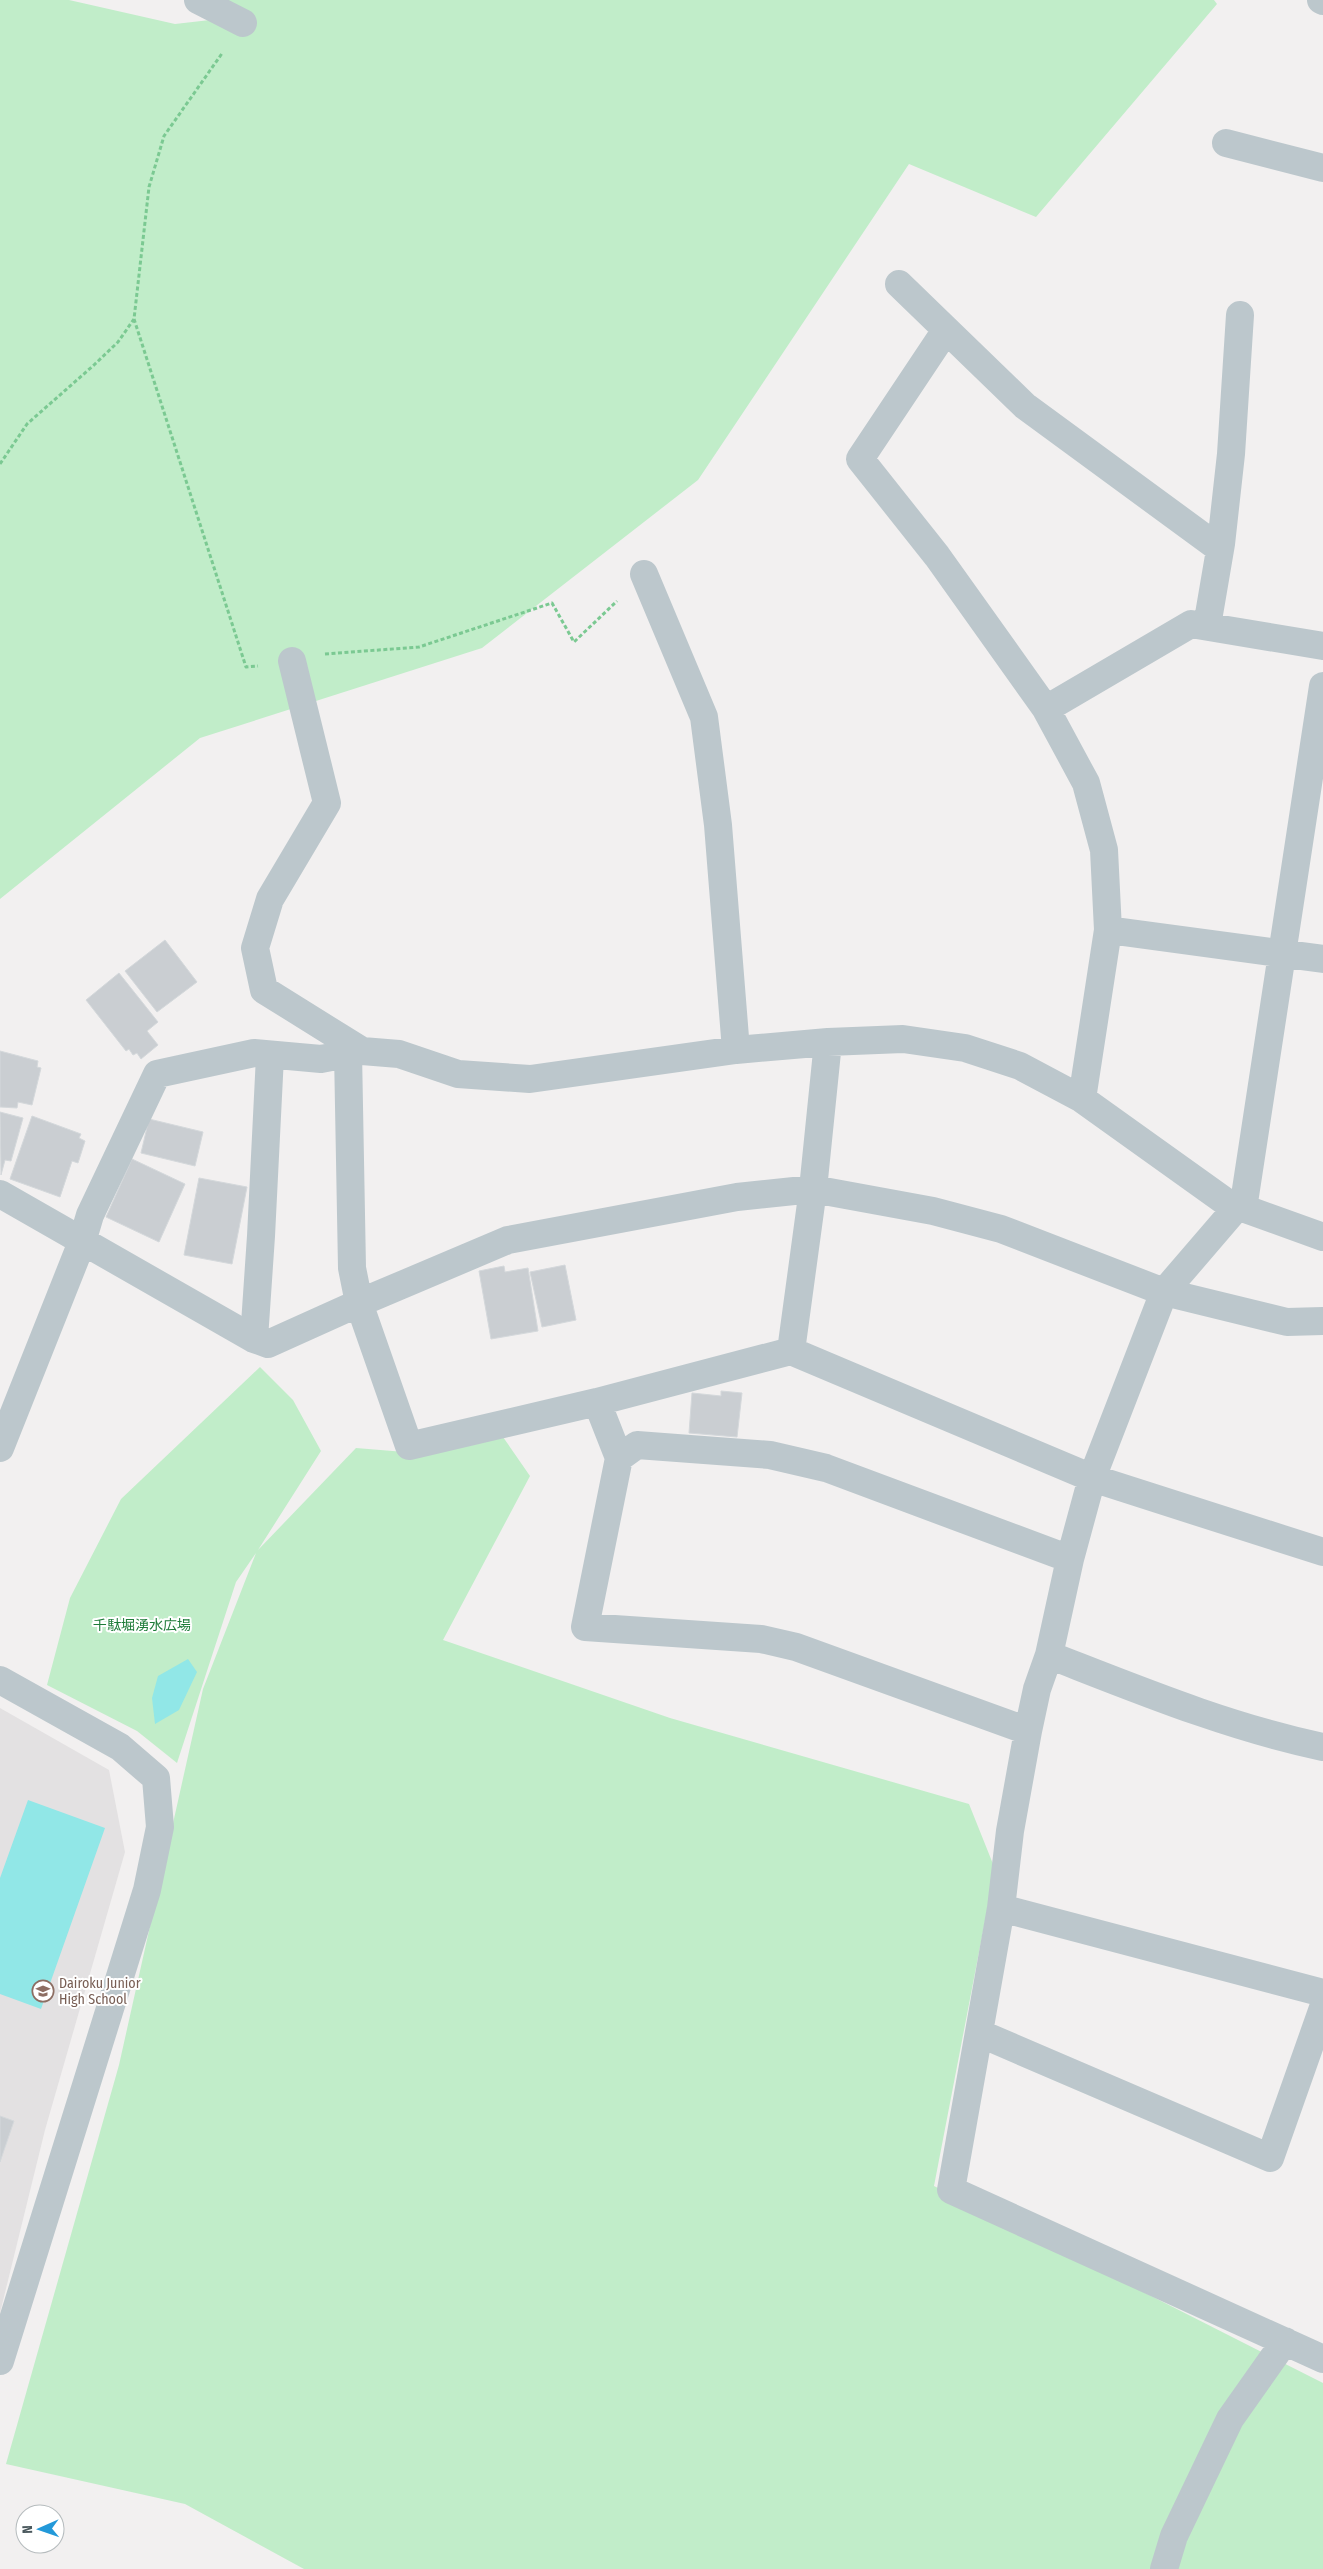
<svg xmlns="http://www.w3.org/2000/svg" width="1323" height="2569" font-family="'Fira Sans Condensed','Noto Sans JP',sans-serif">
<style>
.education{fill:#e3e1e2}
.green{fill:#c1edc9}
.water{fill:#91e7e7}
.building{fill:#caced2;stroke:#d4d8db}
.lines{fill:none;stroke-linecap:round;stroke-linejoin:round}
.path{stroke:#7bc992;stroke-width:3;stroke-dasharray:4 2.5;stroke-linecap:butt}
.minor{stroke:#bcc7cc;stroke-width:28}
.labels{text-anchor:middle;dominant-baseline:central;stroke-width:4;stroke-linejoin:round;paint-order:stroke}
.park-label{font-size:14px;fill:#1d7b38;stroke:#fff}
.education-label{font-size:14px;fill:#785e54;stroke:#fff;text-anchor:start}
</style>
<rect width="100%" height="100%" fill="#f2f0f0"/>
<!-- education -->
<path class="education" d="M0 1708 109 1770 125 1852 45 2130 0 2313Z"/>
<!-- green -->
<path class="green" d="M0 0H69L175 24 210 20 226 0H1214L1217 4 1036 217 909 164 698 480 482 648 200 738 0 899Z
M260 1367 293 1400 321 1451 258 1550 356 1448 417 1453 503 1437 530 1476 443 1640 670 1718 969 1804 995 1869 934 2186 1323 2383V2569H304L185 2504 6 2464 119 2065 203 1689 256 1553 236 1582 177 1763 137 1731 47 1685 70 1598 121 1499Z"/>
<!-- water -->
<path class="water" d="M188 1659 197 1672 179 1710 155 1724 152 1698 158 1676Z
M28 1800 105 1828 41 2009 0 1994V1878Z"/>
<!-- building -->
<path class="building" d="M165 940 197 982 157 1012 125 971Z
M119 973 158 1022 147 1031 158 1045 141 1059 137 1053 133 1055 129 1049 126 1051 86 1000Z
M0 1051 38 1061 37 1067 41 1068 32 1105 18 1102 17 1108 0 1107Z
M0 1112 23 1118 11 1161 5 1160 1 1175Z
M32 1116 81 1134 79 1138 85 1141 78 1163 72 1161 60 1197 10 1179Z
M149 1119 203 1132 195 1166 141 1153Z
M132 1159 185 1184 159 1242 106 1217Z
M199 1178 247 1187 232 1264 184 1255Z
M565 1265 576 1320 542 1327 530 1272Z
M504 1266 505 1272 528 1268 538 1331 491 1339 479 1271Z
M721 1391 742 1393 737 1437 689 1433 692 1393 721 1396Z
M0 2116 14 2121 0 2162Z"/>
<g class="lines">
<!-- path -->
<path class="path" d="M134 319 246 667 258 666
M0 464 27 424 94 365 118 342 134 319 149 187 164 136 223 52
M325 654 419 647 552 603 574 642 617 601"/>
<!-- minor -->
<path class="minor" d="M198 0 243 23
M1321 0 1323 1
M1226 143 1323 168
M899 284 1025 406 1220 549
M946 330 860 459 937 556 1046 709 1086 783 1104 850 1108 930 1323 959
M644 574 704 717 718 825 736 1050
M1207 626 1221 544 1231 454 1240 315
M292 661 327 803 270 899 255 948 264 990 362 1051
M1046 709 1191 624 1323 646
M828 1042 813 1189 791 1351 1092 1478 1164 1292 1237 1207
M348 1052 352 1268 359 1303 409 1446 597 1402 791 1351
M1082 1099 1108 930
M0 1194 254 1339 268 1344 359 1303 508 1240 737 1197 813 1189 933 1211 1001 1229 1164 1292 1287 1322 1323 1321
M1243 1209 1323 686
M254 1339 261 1236 270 1056
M597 1402 619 1458
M0 1448 82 1242 90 1215 157 1074 254 1053 321 1059 362 1051 399 1054 458 1074 530 1079 736 1050 828 1042 903 1039 965 1048 1020 1066 1082 1099 1226 1202 1323 1237
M1323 1552 1092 1478 1070 1559 1049 1655C1139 1690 1228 1727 1323 1747
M1049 1655 1037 1689 1028 1731 1010 1831 1001 1908 951 2190 1323 2359
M0 1680 120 1747 156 1778 160 1827 147 1890 0 2361
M1028 1731 796 1647 761 1639 585 1627 619 1458 637 1445 770 1455 826 1468 1070 1559
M1001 1908 1323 1993
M979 2033 1270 2158 1323 2008
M1164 2569 1174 2536 1230 2419 1285 2341"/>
</g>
<!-- icons -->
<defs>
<g id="school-ring" transform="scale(1.125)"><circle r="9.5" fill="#fff" stroke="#8d6e63" stroke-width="1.5"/><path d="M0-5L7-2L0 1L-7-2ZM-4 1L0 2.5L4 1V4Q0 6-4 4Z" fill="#8d6e63"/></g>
</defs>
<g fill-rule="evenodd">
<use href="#school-ring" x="43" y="1991"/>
</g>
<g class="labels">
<!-- park labels -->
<g class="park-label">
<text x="142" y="1625">千駄堀湧水広場</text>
</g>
<!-- education labels -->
<g class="education-label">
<text x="59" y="1983">Dairoku Junior<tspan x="59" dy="16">High School</tspan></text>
</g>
</g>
<!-- north arrow -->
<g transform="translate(40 2529) rotate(268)"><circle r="24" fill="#ffffff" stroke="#b6bcbe"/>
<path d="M0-4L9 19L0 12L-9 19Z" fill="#2399d9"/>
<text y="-8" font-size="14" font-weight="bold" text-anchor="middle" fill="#49575c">N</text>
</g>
</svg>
